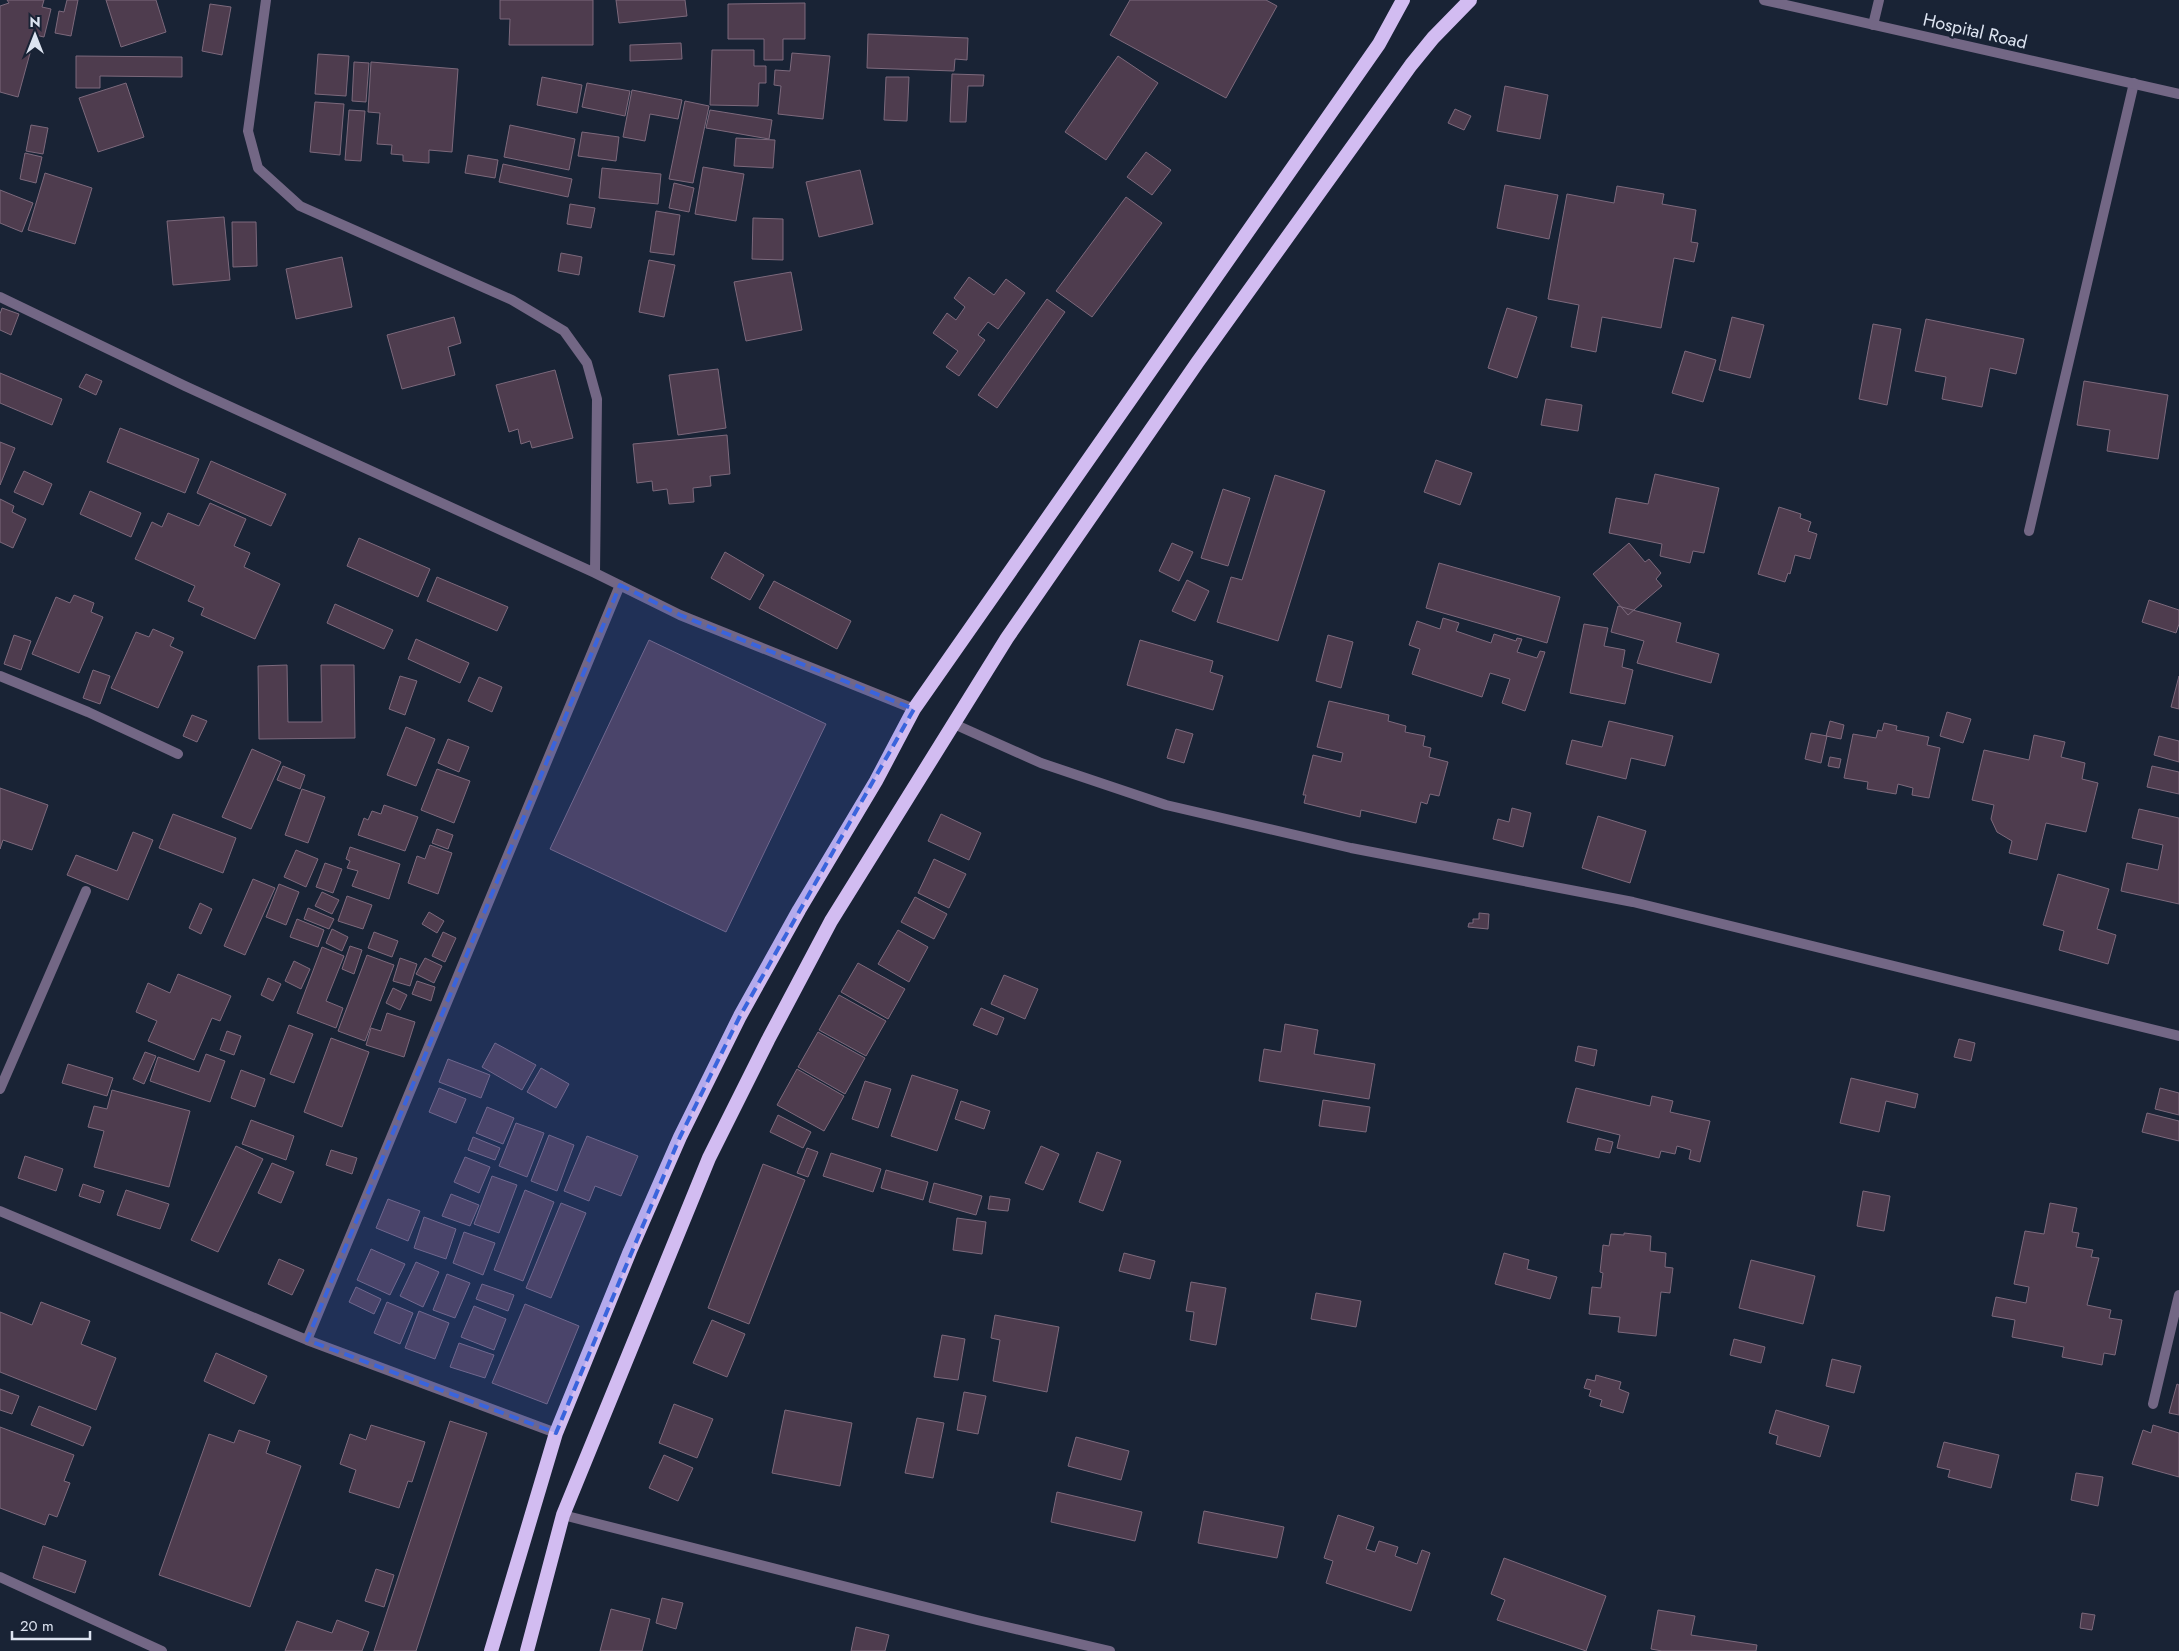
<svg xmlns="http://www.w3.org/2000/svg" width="2179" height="1651" font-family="Jost,sans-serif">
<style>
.building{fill:#4e3c4e;stroke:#7c697c}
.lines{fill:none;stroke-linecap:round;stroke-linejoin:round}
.minor{stroke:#736785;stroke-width:10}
.tertiary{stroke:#736785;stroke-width:10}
.trunk{stroke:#d2bcf1;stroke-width:14}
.marked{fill:#3a64dc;fill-opacity:0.2;stroke:#3a64dc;stroke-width:4;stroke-dasharray:10 6;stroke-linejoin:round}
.labels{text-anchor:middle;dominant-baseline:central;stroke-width:5;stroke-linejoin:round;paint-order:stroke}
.street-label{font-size:18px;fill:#dde4f1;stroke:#192335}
</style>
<rect width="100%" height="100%" fill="#192335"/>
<!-- building -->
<path class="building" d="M7 0H44L42 7 51 9 44 37 35 35 18 97 0 92V6L9 3Z
M67 0H78L71 36 55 33 59 11 64 12Z
M106 0H156L166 32 121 47Z
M500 0H593V45H509L510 19H500Z
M616 0H685L687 16 619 23Z
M1130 0H1266L1277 6 1226 98 1110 35Z
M805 3V39H783V60H764V39H728V4Z
M210 4 231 7 222 55 202 51Z
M868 34 968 38 967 60 955 59 954 71 867 68Z
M681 43 682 59 630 61V45Z
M712 50H754V66H766V83H759L758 106 710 105Z
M792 53 830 56 823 119 778 114 781 86 774 85 775 70 790 71Z
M318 54 349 56 346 96 315 94Z
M76 56 182 57V77L100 76V88H76Z
M1118 56 1158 83 1106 160 1065 132Z
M354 62 369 63 366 102 352 101Z
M371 62 458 69 452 152 429 150V163L403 161V155L391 154 392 145 377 144 380 113 368 112Z
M952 74 984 75 983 86H968L966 122H950Z
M542 77 582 85 577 113 537 105Z
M886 77H909L907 121 884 120Z
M126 83 144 137 98 152 79 98Z
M587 83 630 91 625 116 582 107Z
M1505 86 1548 95 1540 139 1497 131Z
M632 90 682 100 678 119 650 114 645 141 623 137Z
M685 101 709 106 693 183 669 179Z
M315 102 344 104 340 155 310 152Z
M1455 109 1471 116 1464 130 1448 123Z
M349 110 365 111 361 161 345 160Z
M710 110 772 120 769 139 706 128Z
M31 125 48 128 43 154 26 151Z
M510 125 575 139 569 170 504 157Z
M582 132 619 137 616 161 578 156Z
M736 138 775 140 773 168 734 166Z
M1146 152 1171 170 1152 195 1127 177Z
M25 153 42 157 36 183 20 179Z
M468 155 498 160 495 178 465 173Z
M503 164 572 179 568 197 499 182Z
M703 167 744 174 736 221 695 214Z
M602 168 661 174 658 204 599 198Z
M860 170 873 224 819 237 806 182Z
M45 173 92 188 75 244 28 230Z
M674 183 694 188 689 212 669 208Z
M1505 185 1558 195 1549 239 1497 228Z
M1617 186 1664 194 1662 204 1696 210 1691 242 1698 243 1694 262 1674 258 1661 328 1602 317 1596 352 1571 347 1579 305 1548 299 1567 194 1614 203Z
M0 190 33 203 22 232 0 223Z
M1126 197 1162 223 1092 317 1056 291Z
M570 204 595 208 591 228 567 224Z
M656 211 680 215 674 255 650 252Z
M224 217 230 280 173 285 167 221Z
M753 218 783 219V260L752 259Z
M232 222H256L257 266 233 267Z
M561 253 582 257 579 275 558 271Z
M342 257 352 307 296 319 286 269Z
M649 260 675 265 664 317 639 312Z
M791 272 802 330 746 341 734 282Z
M969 277 994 295 1006 279 1025 293 998 329 988 322 978 335 985 340 959 376 946 367 958 351 933 333 947 313 956 320 965 307 954 298Z
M1047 299 1065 312 997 408 978 395Z
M2 308 19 314 11 335 0 330V314Z
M1507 308 1537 317 1517 378 1488 368Z
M454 317 461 343 448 347 455 375 402 389 387 335Z
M1732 317 1764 325 1750 378 1719 370Z
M1926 319 2024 339 2016 374 1990 368 1982 407 1942 399 1946 377 1915 371Z
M1873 324 1901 329 1887 405 1859 399Z
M1685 351 1716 360 1703 402 1672 393Z
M718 369 726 428 678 435 669 375Z
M555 370 573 438 532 448 530 441 521 444 518 429 509 432 496 385Z
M0 373 62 399 52 425 0 403Z
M86 374 102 381 96 395 79 387Z
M2084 381 2168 395 2158 459 2107 451 2110 430 2077 425Z
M1546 399 1582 405 1578 431 1541 425Z
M120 428 199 459 185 493 107 462Z
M727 435 730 474 710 476 711 486 693 488 694 502 669 504 667 489 653 491 652 481 637 483 633 444Z
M0 442 15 448 0 485Z
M1436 460 1472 473 1460 505 1424 492Z
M211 461 286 494 271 526 197 493Z
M24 471 52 484 43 505 14 492Z
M1655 474 1719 488 1704 553 1693 551 1690 563 1660 556 1662 544 1609 533 1616 498 1648 504Z
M1275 475 1325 491 1278 641 1217 622 1231 577 1242 580Z
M1223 489 1250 498 1228 566 1201 558Z
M90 491 141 513 131 537 80 514Z
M0 499 14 506 12 512 26 519 13 548 0 542Z
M210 503 246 519 234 546 250 553 244 567 280 584 255 639 201 615 204 608 188 601 195 586 135 559 152 522 162 527 168 513 199 526Z
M1779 507 1801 514 1800 518 1811 522 1808 531 1817 534 1810 559 1795 555 1790 574 1788 573 1785 582 1758 574Z
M359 538 430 569 418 597 347 566Z
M1172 543 1193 552 1179 581 1159 571Z
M1629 543 1645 562 1649 559 1661 573 1656 579 1662 586 1628 615 1593 574Z
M725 552 764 575 750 600 711 578Z
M1439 563 1560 597 1547 643 1426 608Z
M437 577 508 607 497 631 427 601Z
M1187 580 1209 591 1195 621 1172 611Z
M774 581 851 621 837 649 759 608Z
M74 595 94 603 91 612 103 617 79 673 32 654 56 597 70 603Z
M2149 600 2179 610V624L2176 633 2142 622Z
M335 604 393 630 384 649 327 623Z
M1618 606 1681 623 1676 642 1719 654 1711 683 1637 663 1644 641 1611 632Z
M1443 618 1459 623 1456 631 1491 643 1494 634 1516 641 1517 638 1522 639 1517 652 1537 658 1540 651 1545 652 1525 711 1502 703 1510 679 1490 673 1482 697 1412 674 1420 649 1409 645 1417 621 1440 629Z
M1584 624 1608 628 1604 646 1625 650 1622 667 1633 670 1625 704 1570 693Z
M153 629 174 638 170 646 183 652 158 708 111 688 136 632 149 637Z
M14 635 31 641 21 670 4 664Z
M1328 635 1353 642 1341 688 1316 681Z
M416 639 469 663 460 683 408 659Z
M649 640 826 724 726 932 550 849Z
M1140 640 1213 661 1210 672 1223 676 1213 710 1127 685Z
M287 665 288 722H322L321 665H354L355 738 259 739 258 666Z
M93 670 110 676 100 704 83 698Z
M400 676 417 681 405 715 389 709Z
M2179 676V709L2171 707Z
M479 677 502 687 492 712 468 701Z
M1329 701 1389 715 1388 721 1406 726 1405 732 1425 736 1423 746 1431 748 1429 757 1448 762 1439 796 1430 794 1427 804 1421 802 1416 823 1361 810 1360 817 1304 803 1306 795H1303L1313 755 1341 762 1343 753 1317 747Z
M1947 712 1971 719 1963 743 1940 736Z
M192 715 207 721 197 742 183 736Z
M1609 721 1673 736 1665 766 1631 758 1626 779 1566 764 1572 740 1602 747Z
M1830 721 1844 725 1841 739 1826 736Z
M1884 723 1897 726 1896 730 1929 737 1927 745 1940 748 1929 798 1912 795 1913 788 1898 784 1896 794 1867 789 1868 782 1844 778 1853 734 1876 738 1878 730 1882 731Z
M406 727 435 739 416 786 387 775Z
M1176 729 1193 734 1184 763 1167 758Z
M1811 733 1827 736 1821 763 1805 759Z
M2034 735 2065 742 2061 757 2085 763 2082 779 2098 783 2086 832 2046 823 2037 860 2009 853 2012 841 1997 832 1991 819 1994 805 1972 800 1984 750 2029 760Z
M2159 736 2179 741V762L2154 755Z
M448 739 469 747 459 772 438 763Z
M252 749 281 762 251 829 222 817Z
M1830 757 1841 759 1839 768 1828 766Z
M283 766 305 775 300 789 277 780Z
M2152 766 2179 772V794L2147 787Z
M437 769 470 781 454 823 421 810Z
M0 788 48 805 32 850 3 840 0 849Z
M302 789 325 797 308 843 285 835Z
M384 805 418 817 405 851 358 835 364 818 368 820 372 811 381 814Z
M1512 808 1531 813 1523 847 1493 839 1498 819 1509 822Z
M2139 809 2179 818V904L2121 891 2127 863 2158 870 2163 845 2132 838Z
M173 814 236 838 223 873 159 848Z
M941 814 981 833 969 860 928 841Z
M1598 816 1646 831 1630 883 1582 868Z
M437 829 453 835 448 849 432 843Z
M133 832 153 840 128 900 67 875 76 855 117 871Z
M430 845 452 853 438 894 408 883 417 856 425 859Z
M350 847 400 864 389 899 352 886 358 871 347 868 350 861 346 859Z
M296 850 318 859 306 887 284 877Z
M934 859 966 874 949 908 918 893Z
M325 863 342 869 333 893 316 887Z
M2058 874 2109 889 2097 929 2116 935 2108 964 2059 950 2064 931 2043 925Z
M253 879 275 888 245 955 224 946Z
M279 884 299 892 286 925 266 917Z
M322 892 339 900 332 914 315 906Z
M347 896 372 905 363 929 338 921Z
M915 897 947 914 934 939 901 922Z
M200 903 212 909 201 934 189 928Z
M308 908 334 919 329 929 304 919Z
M429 912 444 921 437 933 422 924Z
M1479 913 1489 914 1488 929 1468 927 1469 923H1473V919H1479Z
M297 919 324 930 318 947 290 937Z
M332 929 348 937 342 951 326 943Z
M898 930 928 947 909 982 878 964Z
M374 932 398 941 392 957 368 948Z
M443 932 456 938 445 962 432 956Z
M350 946 362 950 354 974 342 969Z
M322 947 344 956 326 1001 343 1008 336 1028 297 1013Z
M367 955 394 965 365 1041 338 1031Z
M400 958 417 964 410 986 393 981Z
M425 958 442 966 434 983 416 974Z
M294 961 310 969 301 989 285 981Z
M858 963 905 989 888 1019 841 992Z
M178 974 231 996 220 1021 212 1018 194 1060 148 1041 157 1021 136 1012 148 983 170 993Z
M1004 975 1038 989 1025 1019 991 1004Z
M268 978 281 984 273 1001 261 995Z
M417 981 435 987 431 1001 412 994Z
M393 988 407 995 400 1010 386 1003Z
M839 995 886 1021 866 1056 819 1030Z
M981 1008 1004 1018 997 1035 973 1025Z
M387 1013 415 1022 404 1057 366 1045 371 1028 381 1031Z
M1285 1024 1318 1030 1314 1054 1375 1064 1369 1099 1259 1081 1264 1049 1281 1052Z
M289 1025 313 1034 294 1083 270 1074Z
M227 1031 241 1036 234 1055 220 1050Z
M818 1032 865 1058 845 1094 798 1067Z
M331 1038 369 1052 342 1127 304 1112Z
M1959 1039 1975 1043 1971 1061 1954 1057Z
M495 1043 536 1065 522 1090 482 1067Z
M1578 1046 1597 1050 1594 1066 1575 1061Z
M145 1052 156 1056 144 1084 133 1079Z
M206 1054 225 1061 210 1102 150 1081 158 1057 199 1072Z
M448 1059 490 1075 481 1098 439 1082Z
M68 1064 113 1078 107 1096 62 1083Z
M541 1068 569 1084 556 1108 527 1092Z
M797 1069 844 1096 824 1131 777 1105Z
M241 1070 265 1079 255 1107 231 1098Z
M912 1075 958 1090 937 1151 891 1136Z
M1851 1078 1918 1094 1915 1108 1886 1101 1879 1132 1840 1123Z
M865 1081 891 1089 878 1128 852 1119Z
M439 1088 466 1099 456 1123 429 1112Z
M1576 1088 1650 1106 1652 1096 1673 1101 1670 1112 1710 1121 1700 1162 1689 1159 1691 1150 1677 1146 1675 1154 1661 1151 1659 1158 1617 1148 1620 1135 1567 1122Z
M2160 1088 2179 1093V1115L2155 1109Z
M112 1090 190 1111 169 1187 94 1167 104 1131 88 1127 94 1106 107 1109Z
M1323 1100 1370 1107 1366 1132 1319 1126Z
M961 1101 990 1111 984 1129 955 1119Z
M487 1107 514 1118 503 1144 476 1133Z
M2147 1113 2179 1121V1141L2142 1132Z
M778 1115 811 1132 803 1148 770 1132Z
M251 1120 294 1136 286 1160 242 1144Z
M516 1123 544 1133 527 1177 499 1166Z
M549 1135 574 1145 557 1191 531 1181Z
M587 1136 638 1156 621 1196 595 1186 589 1201 564 1191Z
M473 1137 500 1148 495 1160 468 1150Z
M1598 1138 1613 1142 1610 1153 1595 1150Z
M236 1146 263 1159 218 1252 191 1240Z
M1041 1146 1059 1154 1043 1190 1025 1183Z
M807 1148 818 1152 808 1177 797 1173Z
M331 1150 357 1158 352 1174 326 1165Z
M1097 1152 1121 1161 1103 1211 1079 1202Z
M831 1153 881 1169 873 1192 823 1176Z
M25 1156 63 1169 56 1191 18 1178Z
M465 1157 490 1167 479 1193 454 1182Z
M272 1163 294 1172 281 1203 258 1193Z
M763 1164 805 1180 749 1324 708 1308Z
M886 1170 928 1182 923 1200 881 1188Z
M492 1176 517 1185 499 1233 474 1224Z
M934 1183 982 1196 976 1215 929 1202Z
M83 1184 104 1191 100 1203 79 1196Z
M126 1190 169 1204 160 1229 117 1215Z
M525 1190 554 1202 523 1281 494 1270Z
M1863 1191 1890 1196 1884 1231 1857 1226Z
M451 1194 479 1205 470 1226 442 1216Z
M990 1196 1010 1199 1008 1211 988 1209Z
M388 1199 420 1211 408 1241 376 1228Z
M561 1203 586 1213 551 1298 526 1288Z
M2050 1203 2077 1208 2072 1232 2079 1233 2076 1247 2093 1250 2091 1257 2099 1258 2087 1305 2111 1310 2109 1318 2122 1320 2115 1355 2104 1353 2102 1365 2062 1357 2064 1347 2012 1337 2015 1320 1992 1316 1996 1297 2026 1303 2029 1287 2014 1284 2025 1231 2044 1234Z
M424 1217 456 1229 446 1259 414 1248Z
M957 1218 986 1222 982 1254 953 1250Z
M464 1232 495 1243 483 1275 453 1263Z
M1624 1233 1651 1236 1650 1251 1666 1253 1665 1267 1673 1268 1670 1293 1661 1292 1656 1336 1618 1332 1620 1317 1589 1314 1592 1287 1601 1288 1603 1273 1600 1272 1603 1245 1609 1246 1611 1234 1624 1235Z
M371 1249 405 1264 390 1295 357 1280Z
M1124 1253 1155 1261 1150 1279 1119 1271Z
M1504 1253 1529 1260 1527 1269 1557 1277 1550 1299 1495 1284Z
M279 1259 304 1270 292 1295 268 1284Z
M1751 1260 1815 1276 1803 1324 1739 1308Z
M416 1262 439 1272 423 1307 400 1296Z
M447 1274 470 1283 455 1318 433 1310Z
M1191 1282 1226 1288 1216 1345 1190 1340 1194 1312 1186 1311Z
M482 1284 514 1295 508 1311 476 1299Z
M356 1287 381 1299 374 1314 349 1302Z
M1316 1293 1361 1301 1356 1327 1311 1319Z
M41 1302 90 1321 81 1344 116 1358 96 1410 0 1372V1312L32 1325Z
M387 1302 413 1313 400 1344 374 1333Z
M525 1304 579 1326 547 1404 492 1383Z
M474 1306 506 1319 494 1350 461 1337Z
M419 1311 449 1323 435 1359 405 1348Z
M995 1315 1059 1327 1047 1392 993 1381 1000 1340 991 1338Z
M712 1320 745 1334 727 1377 693 1363Z
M942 1335 965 1339 958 1380 934 1377Z
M1734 1339 1765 1347 1761 1363 1730 1355Z
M459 1343 494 1355 485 1378 450 1367Z
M216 1353 267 1376 254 1404 204 1381Z
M1832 1359 1861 1366 1854 1393 1826 1386Z
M1596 1375 1621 1382 1619 1389 1629 1393 1623 1413 1600 1406 1602 1400 1589 1396 1591 1390 1584 1388 1587 1379 1595 1381Z
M2177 1384 2179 1385V1415L2169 1413Z
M0 1389 19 1396 12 1414 0 1410Z
M964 1392 986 1396 978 1434 957 1430Z
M674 1404 713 1419 697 1458 659 1443Z
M39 1406 91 1427 83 1446 31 1425Z
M785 1410 852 1423 840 1486 772 1473Z
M1776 1410 1829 1426 1820 1457 1776 1444 1778 1436 1769 1433Z
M917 1418 944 1423 933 1478 905 1473Z
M450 1421 487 1433 416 1651H374Z
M371 1425 425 1442 412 1482 408 1481 399 1508 349 1492 356 1470 340 1464 350 1434 366 1440Z
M2153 1425 2179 1433V1477L2132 1464 2143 1430 2151 1433Z
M0 1427 74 1455 64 1481 70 1483 57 1517 49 1514 45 1525 0 1508Z
M239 1430 270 1441 266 1453 301 1466 250 1607 159 1575 209 1434 234 1443Z
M1076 1437 1129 1451 1121 1480 1068 1466Z
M1944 1442 1999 1455 1991 1488 1948 1477 1950 1470 1937 1467Z
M664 1455 693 1468 678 1501 649 1488Z
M2076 1473 2103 1477 2098 1506 2071 1500Z
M1057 1492 1142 1512 1135 1541 1051 1522Z
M1204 1511 1284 1527 1277 1558 1198 1543Z
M1338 1515 1374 1527 1366 1549 1375 1552 1379 1541 1398 1547 1395 1556 1417 1564 1422 1550 1430 1553 1411 1611 1326 1583 1333 1561 1324 1558Z
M43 1546 86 1561 75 1593 33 1578Z
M1504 1558 1606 1596 1586 1651 1497 1620 1505 1600 1491 1594Z
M376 1569 394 1575 384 1607 365 1601Z
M662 1598 683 1603 676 1629 656 1623Z
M611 1609 650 1619 642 1651H600Z
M1658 1610 1695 1616 1691 1635 1757 1645 1756 1651H1662L1651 1649Z
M2082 1613 2095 1615 2092 1630 2080 1628Z
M337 1620 369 1632 362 1651H285L297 1621 332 1633Z
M856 1627 889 1635 885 1651H851Z"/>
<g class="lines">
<!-- minor -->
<path class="minor" d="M266 0 248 131 258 168 300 206 512 300 564 331 587 363 597 399 595 573
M1873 25 1879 0
M0 297 185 386 595 573 680 615 914 709
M2029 531 2134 83
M0 676 88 712 178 754
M954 724 1041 763 1166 805 1351 848 1633 902 2179 1036
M0 1089 86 891
M0 1211 307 1340 556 1433
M307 1340 620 585
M2153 1404 2179 1295
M563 1515 977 1620 1110 1651
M0 1577 162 1651"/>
<!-- tertiary -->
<path class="tertiary" d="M1764 0 2179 94"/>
<!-- trunk -->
<path class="trunk" d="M491 1651 556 1433 630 1251 680 1137 740 1016 799 910 876 781 914 709 1379 44 1403 0
M527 1651 563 1515 709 1158 768 1040 831 921 1007 638 1197 363 1411 65 1433 38 1470 0"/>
</g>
<!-- marked area -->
<path class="marked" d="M620 585 680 615 914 709 740 1016 680 1137 556 1433 307 1340Z"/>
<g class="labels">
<!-- street labels -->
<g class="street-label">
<text transform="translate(1975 31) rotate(13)">Hospital Road</text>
</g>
</g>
<!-- north arrow -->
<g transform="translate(35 35)" stroke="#192335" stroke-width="4" paint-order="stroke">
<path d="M0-4L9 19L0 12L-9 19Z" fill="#dde4f1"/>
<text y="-8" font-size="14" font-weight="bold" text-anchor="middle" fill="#dde4f1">N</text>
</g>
<!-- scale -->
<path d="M12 1631v8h78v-8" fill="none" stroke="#dde4f1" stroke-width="2.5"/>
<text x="20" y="1631" font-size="15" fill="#dde4f1" stroke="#192335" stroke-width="4" paint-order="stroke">20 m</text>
</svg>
